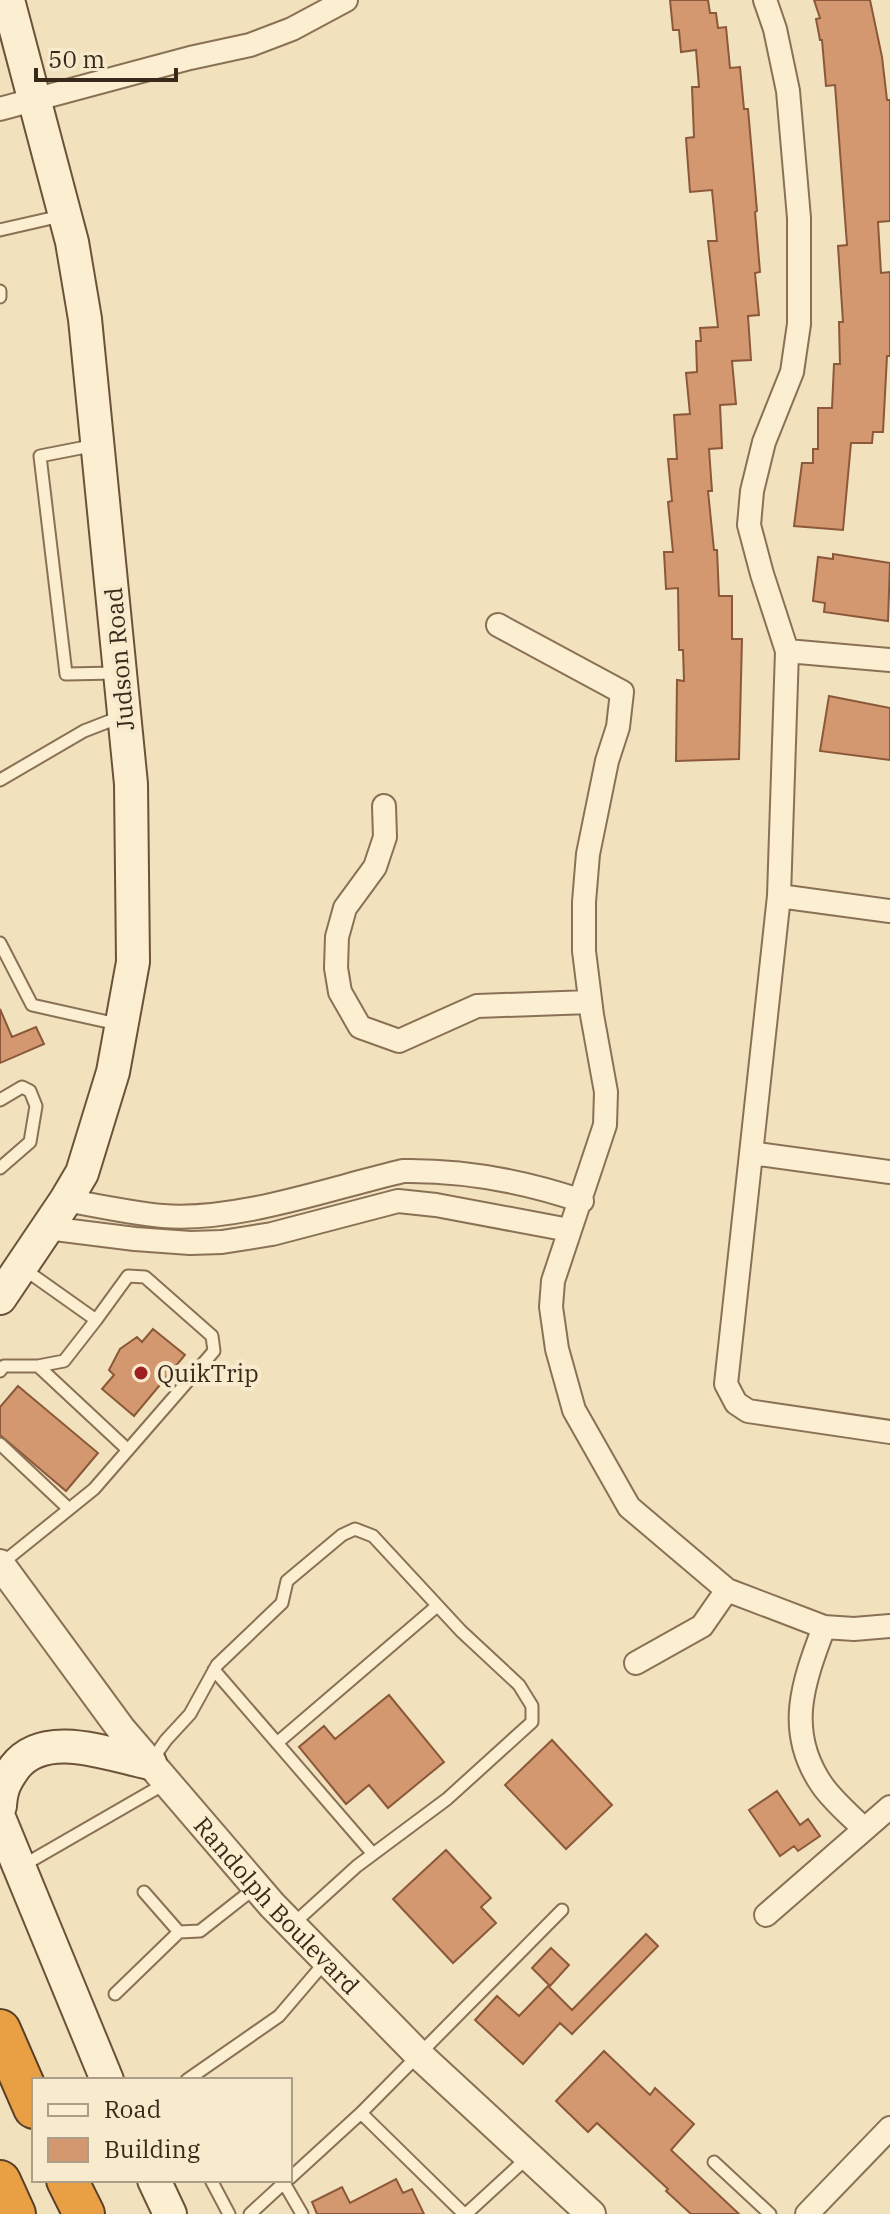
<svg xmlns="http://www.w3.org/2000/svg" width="890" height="2214" font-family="'IBM Plex Serif',serif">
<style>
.building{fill:#d3986f;stroke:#8b5939;stroke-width:2}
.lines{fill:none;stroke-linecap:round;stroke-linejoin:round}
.service-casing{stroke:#8a7155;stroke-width:15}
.minor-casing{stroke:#8a7155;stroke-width:26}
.tertiary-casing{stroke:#8a7155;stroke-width:32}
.secondary-casing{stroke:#6c5238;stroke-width:36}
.motorway-casing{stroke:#573f2a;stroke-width:44}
.service{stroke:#fbeed1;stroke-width:11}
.minor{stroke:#fbeed1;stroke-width:22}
.tertiary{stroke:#fbeed1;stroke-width:28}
.secondary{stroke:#fbeed1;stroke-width:32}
.motorway{stroke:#e9a045;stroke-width:40}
.poi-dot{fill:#9e2022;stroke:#f8ebcd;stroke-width:3}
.labels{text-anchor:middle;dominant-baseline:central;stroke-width:8;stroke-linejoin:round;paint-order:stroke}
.street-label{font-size:24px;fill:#38291b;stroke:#f8ebcd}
.poi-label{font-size:24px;fill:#38291b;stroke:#f8ebcd;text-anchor:start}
</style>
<rect width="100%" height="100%" fill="#f1e1bd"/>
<!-- building -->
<path class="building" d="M670 0H708L710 13H716L718 28 726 27 730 68 740 67 744 109H748L757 211 755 212 760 272 755 273 759 315 748 316 751 360 732 361 736 404 720 405 722 448 709 449 712 491H708L714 550H717L719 596H732V639H742L739 759 676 761 677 680 684 681 683 650H679L678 588 666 589 664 552H673L668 502 672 501 668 459H677L674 415 690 414 686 373 697 372 696 341H701L700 328 718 327 708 241H717L712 190 690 192 686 138 694 137 692 87H699L696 50 681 52 679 30H673Z
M814 0H870L882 57 887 100H890V221L878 222 881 273 890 272V356H887L883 432H873L872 443H851L843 530 794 526 802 463H813V449H818V408H832L834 364H840L839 322H843L838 246 847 245 835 85 826 86 822 40H820L816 19 820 18Z
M833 554 890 563 888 621 824 612 825 603 813 601 818 557 833 559Z
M829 696 890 708V760L820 751Z
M0 1009 12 1037 36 1027 44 1044 0 1063Z
M153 1329 185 1355 134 1416 102 1389 114 1375 109 1370 120 1349 137 1337 142 1342Z
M18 1386 98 1453 66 1491 0 1435V1407Z
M389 1695 444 1762 388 1808 369 1785 346 1804 299 1747 324 1726 335 1739Z
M552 1740 612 1805 566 1849 505 1785Z
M777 1791 800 1825 808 1819 820 1836 798 1851 794 1846 780 1856 749 1810Z
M446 1850 491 1898 481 1907 496 1923 453 1963 393 1899Z
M646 1934 658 1946 572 2034 560 2023 523 2064 475 2020 497 1996 519 2016 548 1986 572 2010Z
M551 1948 569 1965 550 1986 532 1968Z
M604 2051 650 2095 655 2088 694 2124 671 2150 739 2214H691L666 2191 668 2189 597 2123 588 2132 556 2101Z
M396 2179 403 2193 412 2189 424 2214H317L312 2202 342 2187 350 2203Z"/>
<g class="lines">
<!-- service casing -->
<g class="service-casing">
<path id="service" d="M0 230 61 216
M0 291V297
M96 445 40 456 66 674 116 673
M0 780 84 731 120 717
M0 943 32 1005 117 1024
M0 1100 22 1087 30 1091 36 1106 30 1142 0 1168
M38 1366 128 1450
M0 1371 4 1366H38L64 1361 96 1320
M0 1444 69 1509
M1 1564 94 1489 214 1351 212 1336 145 1277 128 1276 96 1320 24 1269
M214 1670 373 1854
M277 1743 437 1606
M150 1763 166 1740 190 1714 217 1665 282 1603 287 1581 342 1535 355 1529 373 1536 461 1631 519 1685 532 1706V1722L447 1799 357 1866 292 1925
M22 1866 166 1783
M144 1892 179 1932
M115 1994 179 1932 200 1931 256 1887
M187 2080 279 2016 326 1961
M361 2113 464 2214
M714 2162 770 2214
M290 2178 361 2113 562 1910
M211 2180 229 2214
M284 2183 302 2214
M250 2214 287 2180
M466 2214 527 2158"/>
</g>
<!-- minor casing -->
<g class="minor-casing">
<path id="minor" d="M765 0 775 29 788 91 799 218V324L792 372 764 442 752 491 749 525 762 574 787 651 779 896 726 1384 736 1403 748 1411 890 1432
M0 109 190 58 250 45 292 29 346 0
M498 625 622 692 618 727 607 761 588 854 584 902V951L592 1015 606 1092 605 1125 553 1281 551 1307 557 1349 574 1410 629 1507 727 1590 824 1627 854 1629 890 1626
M787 651 890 660
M384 806 385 837 375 867 345 908 337 937 336 968 340 992 360 1027 399 1041 477 1006 590 1002
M779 896 890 911
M751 1153 890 1172
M66 1200C98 1206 131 1213 163 1216 237 1222 330 1188 403 1171 464 1170 523 1181 582 1201
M47 1228 135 1239 190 1243 222 1242 272 1234 398 1201 436 1205 569 1230
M824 1627C803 1683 785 1731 822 1785 833 1801 850 1815 864 1829
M636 1663 702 1626 727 1590
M766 1915 890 1807
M807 2214 890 2128"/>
</g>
<!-- tertiary casing -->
<g class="tertiary-casing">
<g id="tertiary">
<path id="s1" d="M0 1564 121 1729 272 1905 419 2055 591 2214"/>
</g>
</g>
<!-- secondary casing -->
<g class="secondary-casing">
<path id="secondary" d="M0 1298 66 1200 82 1173 113 1072 133 962 131 784 85 319 72 242 8 0
M0 1806C1 1789 5 1781 15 1767 45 1728 110 1755 150 1763
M0 1820 107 2080
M154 2180 170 2214"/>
</g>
<!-- motorway casing -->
<g class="motorway-casing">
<path id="motorway" d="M0 2030 34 2108
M67 2180 84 2214
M0 2181 15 2214"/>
</g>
<!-- service -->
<use href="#service" class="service"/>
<!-- minor -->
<use href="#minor" class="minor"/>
<!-- tertiary -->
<use href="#tertiary" class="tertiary"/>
<!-- secondary -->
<use href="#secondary" class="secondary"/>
<!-- motorway -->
<use href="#motorway" class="motorway"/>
</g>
<!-- markers -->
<circle class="poi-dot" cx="141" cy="1373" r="8"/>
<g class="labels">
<!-- street labels -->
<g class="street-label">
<text transform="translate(119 659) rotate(-95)">Judson Road</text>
<text stroke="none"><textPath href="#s1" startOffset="440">Randolph Boulevard</textPath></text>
</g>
<!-- poi labels -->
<g class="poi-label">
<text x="157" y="1373">QuikTrip</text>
</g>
</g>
<!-- legend -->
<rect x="32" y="2078" width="260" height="104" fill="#f8ebcd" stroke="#ab9d86" stroke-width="2"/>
<rect x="48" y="2104" width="40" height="12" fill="#fbeed1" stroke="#ab9d86" stroke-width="2"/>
<text x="104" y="2118" font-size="24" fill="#38291b">Road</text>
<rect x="48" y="2138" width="40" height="24" fill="#d3986f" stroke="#ab9d86" stroke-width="2"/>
<text x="104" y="2158" font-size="24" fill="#38291b">Building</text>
<!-- scale -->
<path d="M36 68v12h140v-12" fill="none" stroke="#38291b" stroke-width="4"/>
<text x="48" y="68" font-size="24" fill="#38291b" stroke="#f8ebcd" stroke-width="6" paint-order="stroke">50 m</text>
</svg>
